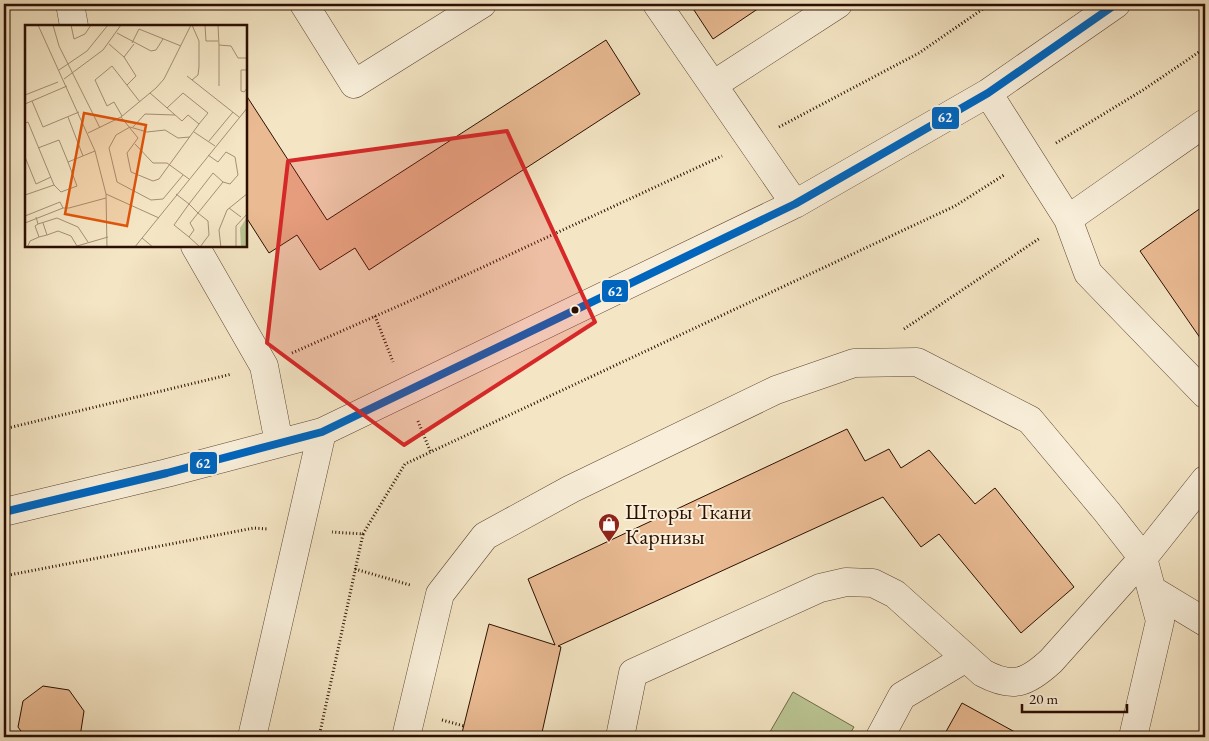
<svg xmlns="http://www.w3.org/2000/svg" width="1209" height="741" font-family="'EB Garamond',serif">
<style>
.green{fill:#bbc594;stroke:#736a4a}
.building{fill:#eabb93;stroke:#2b0f01}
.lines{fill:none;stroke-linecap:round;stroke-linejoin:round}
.minor-casing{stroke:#5d4432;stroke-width:29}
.path{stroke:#2b0f01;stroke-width:3;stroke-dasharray:1 2.5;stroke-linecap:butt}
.minor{stroke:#f8eed9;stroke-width:28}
.bus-1-casing{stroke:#f8eed9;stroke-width:11}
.bus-1{stroke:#0065bd;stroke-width:8}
.marked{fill:#d62828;fill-opacity:0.2;stroke:#d62828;stroke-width:4;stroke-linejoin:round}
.bus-dot{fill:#2b0f01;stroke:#f8eed9;stroke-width:2}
.labels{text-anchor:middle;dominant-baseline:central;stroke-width:4;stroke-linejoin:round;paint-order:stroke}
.poi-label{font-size:22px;fill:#2b0f01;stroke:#f8eed9;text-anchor:start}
.inset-road{fill:none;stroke:#a48f76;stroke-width:1}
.view{fill:#df550b;fill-opacity:0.15;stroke:#df550b;stroke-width:2.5}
.inset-edge{fill:none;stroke:#2b0f01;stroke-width:2.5}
.line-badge{stroke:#f8eed9;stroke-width:2}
.badge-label{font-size:14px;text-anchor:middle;font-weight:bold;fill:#fff}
</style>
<rect width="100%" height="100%" fill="#f4e5c4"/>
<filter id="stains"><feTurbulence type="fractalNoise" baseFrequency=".004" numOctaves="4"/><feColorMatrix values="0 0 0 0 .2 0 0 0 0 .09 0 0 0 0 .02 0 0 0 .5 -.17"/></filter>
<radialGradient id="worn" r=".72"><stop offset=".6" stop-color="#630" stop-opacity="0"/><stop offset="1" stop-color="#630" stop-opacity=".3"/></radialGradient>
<!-- green -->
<path class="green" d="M793 692 854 727 848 737H767Z"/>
<!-- building -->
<path class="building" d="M690 4H765L713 39Z
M606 40 640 94 369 270 355 248 320 270 297 235 269 253 246 217V95L327 220Z
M1205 205V345L1140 251Z
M847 429 865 461 889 449 901 468 929 450 975 504 995 488 1074 587 1021 633 939 534 921 547 883 497 558 646 561 647 541 737H461L489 624 555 645 528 579Z
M43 686 69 690 84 711 80 737H25L18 727 23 701Z
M962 703 1024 737H943Z"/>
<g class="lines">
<!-- minor casing -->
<g class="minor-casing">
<path id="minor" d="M70 4 74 26
M304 4 354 84 482 4
M657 4 795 204
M713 85 838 4
M988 93 1068 219 1088 273 1205 394
M1068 219 1205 123
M195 246 264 366 279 443
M4 512 167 473 322 432 795 204 988 93 1116 4
M1152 590 1205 622
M252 737 322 432
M406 737 440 594 485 536 571 489 776 390 854 363 917 362 1030 420 1107 512 1143 558 1160 621 1133 737
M620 737 633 673 820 588 846 582 873 583 895 594 983 673C1013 689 1027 683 1051 661L1143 558 1205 480
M880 737 902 696 966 658"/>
</g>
<!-- path -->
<path class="path" d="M779 127 919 53 990 4
M1056 143 1143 90 1205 48
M375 316 393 362
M904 329 1040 238
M292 353 412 300 722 156
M418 421 431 453
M4 429 232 374
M363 534 405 464 955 206 1004 175
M355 569 410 585
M4 576 254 528 268 529
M442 720 464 726
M319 737 363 534 332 532"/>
<!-- minor -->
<use href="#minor" class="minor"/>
<!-- bus-1 casing -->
<g class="bus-1-casing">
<path id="bus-1" d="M4 512 167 473 322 432 795 204 988 93 1116 4"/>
</g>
<!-- bus-1 -->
<use href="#bus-1" class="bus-1"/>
</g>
<!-- marked area -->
<path class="marked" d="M507 131 595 322 404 445 267 343 288 161Z"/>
<!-- icons -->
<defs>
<g id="shop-pin" transform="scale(1.125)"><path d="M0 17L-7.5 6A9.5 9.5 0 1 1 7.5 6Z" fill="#8f2418" stroke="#f8eed9"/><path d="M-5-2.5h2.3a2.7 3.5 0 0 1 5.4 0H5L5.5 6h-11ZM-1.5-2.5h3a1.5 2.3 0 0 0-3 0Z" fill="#fff"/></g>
</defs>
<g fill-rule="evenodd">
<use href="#shop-pin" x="609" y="524"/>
</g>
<!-- markers -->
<circle class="bus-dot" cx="575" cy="310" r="4.5"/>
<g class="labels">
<!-- poi labels -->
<g class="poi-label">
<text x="625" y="511">Шторы Ткани<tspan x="625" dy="25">Карнизы</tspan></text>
</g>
</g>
<!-- overview -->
<g transform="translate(25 25)">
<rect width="222" height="222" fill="#f4e5c4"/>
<path d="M222 192V222H216L215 203Z" fill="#bbc594"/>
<path class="inset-road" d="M13 0 70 126 81 169 82 223M28 0 34 21 75 103M46 0 49 14 60 9 66 0M180 0 181 16H193M193 0 194 20 206 21 213 33H223M92 8 126 26 131 25 138 14M107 18 114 4 156 21M84 19 99 32 111 51 102 60M99 32 109 19M34 45 62 26 83 0M223 45H216V66L219 67 223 62M162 51 214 92M39 54 78 25 96 0M167 55 173 50 174 42V16L167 0M194 61V20M0 70 33 57M7 76 18 102 54 87M0 79 42 61M142 83 158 68 183 88 174 99M97 91 89 77 82 81 70 55 87 41 115 77M43 92 58 131M96 92 113 113 102 128 106 147 128 156 134 154 174 99 163 90 157 96 125 68M0 98 3 97 29 160 0 170M108 102 120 89 150 90M169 107 190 121M63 108 96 92 131 63 139 54 166 0M184 116 208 87M110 119 128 138H142L164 154M13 123 34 115 43 137M0 132 11 159 26 152M158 150 138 174 126 175 92 157 84 123 91 110 105 102 122 107 140 105 153 113 165 112M29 160 36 167 52 161 43 137 70 126M81 169 134 193M151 169 164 179 188 148 198 157 205 159 213 150 210 132 201 127 193 137 183 130M204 183 216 192M173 188 183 196 184 210 175 222 164 212 169 205 165 198ZM0 191 35 177 38 183H44L81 173M11 192 13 199 32 193 53 202 63 217M0 198 38 183M13 199 10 201 14 212 22 210 18 198M22 210 33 206 46 211 52 221 83 212M164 212 149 200 164 179 173 188 198 157M117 213 129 223M2 223 5 216 14 212M109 223 223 82M196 223 194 205 202 185 223 168M211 223V201L223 188"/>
<path class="view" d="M59 88 121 100 102 201 40 189Z"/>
<rect width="222" height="222" class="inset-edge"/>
</g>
<g class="line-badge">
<rect x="931" y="106" width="29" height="24" rx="5" fill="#0065bd"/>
<rect x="601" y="279" width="28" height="24" rx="5" fill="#0065bd"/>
<rect x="189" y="451" width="29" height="24" rx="5" fill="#0065bd"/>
</g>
<g class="badge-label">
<text x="945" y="122">62</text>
<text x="615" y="296">62</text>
<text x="203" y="468">62</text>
</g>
<!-- margin -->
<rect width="1209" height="741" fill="none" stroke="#f4e5c4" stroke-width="20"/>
<rect x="5" y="5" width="1199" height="731" fill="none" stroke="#2b0f01" stroke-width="2.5"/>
<rect x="10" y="10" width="1189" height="721" fill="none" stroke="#2b0f01"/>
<!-- scale -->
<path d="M1022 704v8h105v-8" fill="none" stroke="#2b0f01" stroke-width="2.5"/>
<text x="1029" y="704" font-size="15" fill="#2b0f01" stroke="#f8eed9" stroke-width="4" paint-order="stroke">20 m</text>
<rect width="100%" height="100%" filter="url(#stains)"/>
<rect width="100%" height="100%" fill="url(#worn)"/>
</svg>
